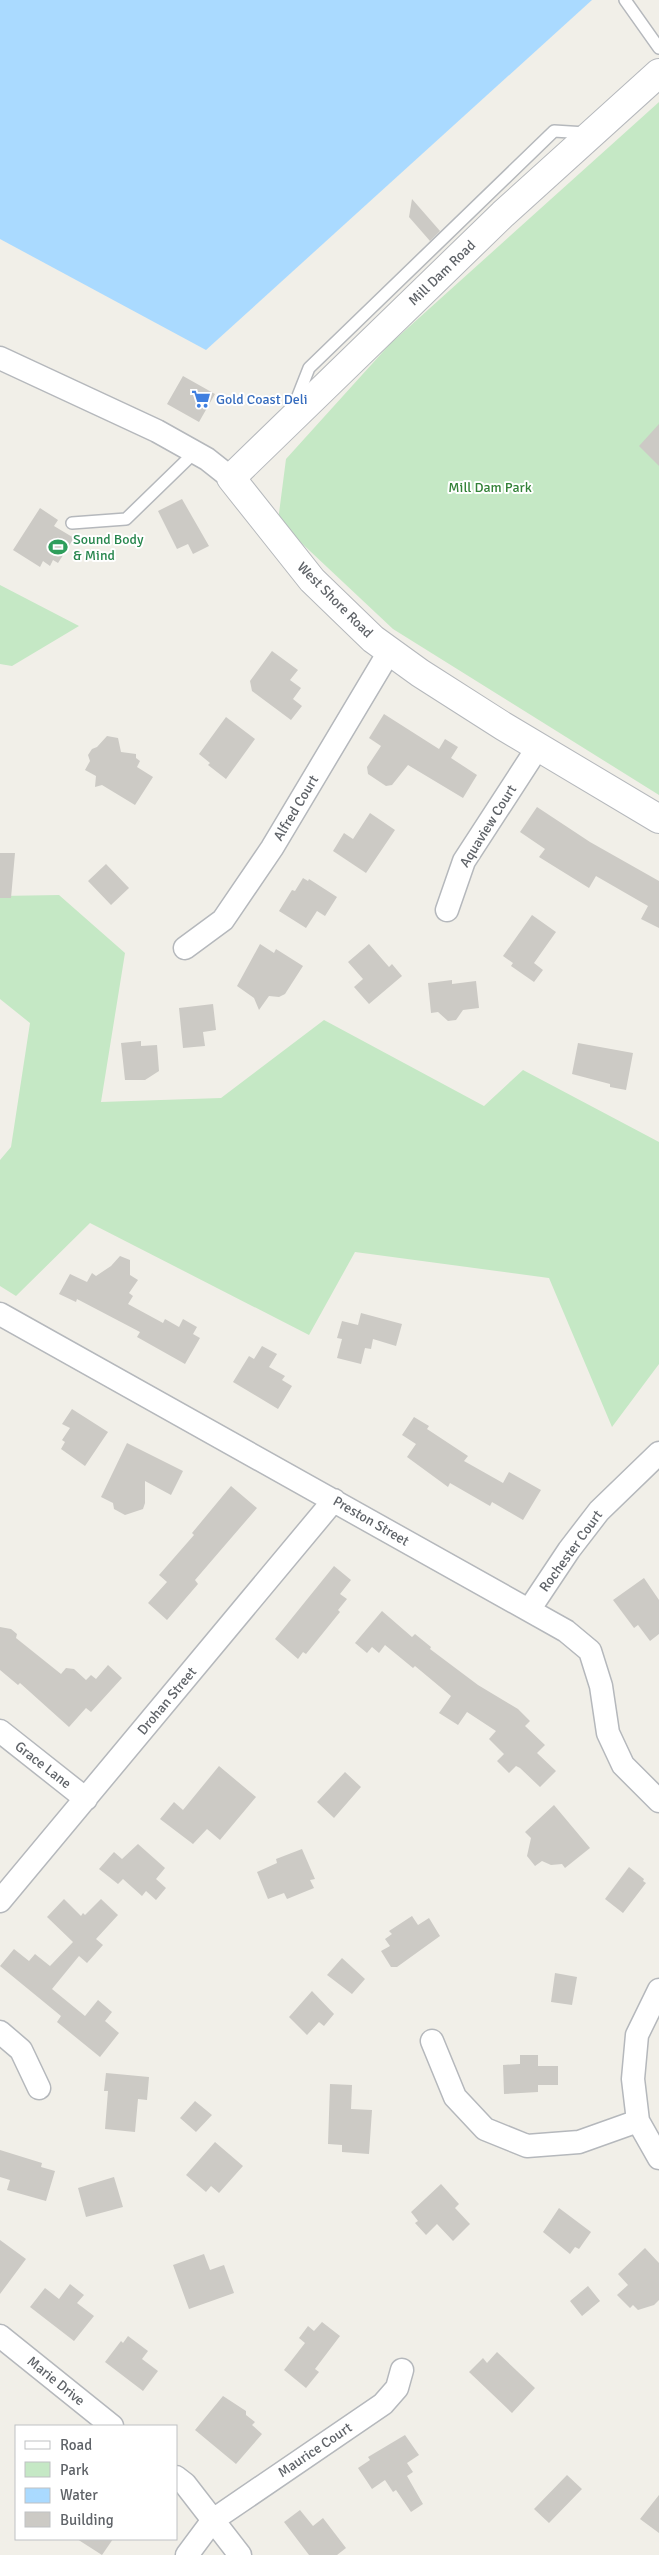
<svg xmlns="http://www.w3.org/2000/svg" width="659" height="2555" font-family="Signika,sans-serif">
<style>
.green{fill:#c5e8c5}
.water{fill:#aadaff}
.building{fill:#cccac5}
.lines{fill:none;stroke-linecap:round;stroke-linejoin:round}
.service-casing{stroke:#b5b8bc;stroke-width:14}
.minor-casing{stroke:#b5b8bc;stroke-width:25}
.tertiary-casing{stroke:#b5b8bc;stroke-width:30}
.service{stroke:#fff;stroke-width:11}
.minor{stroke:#fff;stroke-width:22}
.tertiary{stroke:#fff;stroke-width:28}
.labels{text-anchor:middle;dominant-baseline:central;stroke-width:4;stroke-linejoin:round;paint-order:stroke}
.street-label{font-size:14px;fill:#5f6368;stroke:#fff}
.shop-label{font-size:14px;fill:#366cbe;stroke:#fff;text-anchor:start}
.park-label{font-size:14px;fill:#348238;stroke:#fff}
.leisure-label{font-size:14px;fill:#27864d;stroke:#fff;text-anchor:start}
</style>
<rect width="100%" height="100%" fill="#f1efe8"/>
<!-- green -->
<path class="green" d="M659 102V795L393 629 278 521 286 459 390 344Z
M0 585 79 626 12 666 0 664Z
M59 895 125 953 101 1102 221 1098 324 1020 484 1106 523 1070 659 1142V1364L612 1427 549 1278 355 1252 309 1335 90 1223 16 1296 0 1286V1160L11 1147 30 1023 0 999V896Z"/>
<!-- water -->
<path class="water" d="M0 0H592L206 350 0 239Z"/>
<!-- building -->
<path class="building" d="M412 199 440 231 430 241 409 217Z
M183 376 215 394 199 422 167 404Z
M659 424V466L639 446Z
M182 499 209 546 193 554 188 544 177 549 158 511Z
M40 508 58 520 54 526 74 538 58 563 53 560 50 566 43 561 40 567 13 550Z
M272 651 298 670 290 680 301 688 293 699 302 706 291 720 252 691 250 681Z
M384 714 439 749 445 739 458 747 451 758 477 775 463 798 408 765 392 785 386 786 368 774 367 767 381 746 369 738Z
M226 717 255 739 226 779 208 765 210 763 199 754Z
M107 736 118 738 121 752 136 754V758L140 761 137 767 153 777 135 805 102 785 95 787 96 776 85 770 90 761 88 755 92 749 97 747Z
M537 807 590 842 659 881V928L641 919 648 906 596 876 589 888 539 857 545 849 520 832Z
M370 813 395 830 366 873 333 851 344 833 353 839Z
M0 853H15L11 898H0Z
M106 864 129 888 111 905 88 881Z
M303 878 308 881 309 879 337 897 325 916 317 911 306 928 279 911 292 890 295 891Z
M532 915 556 932 534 963 543 970 534 982 511 966 513 963 503 956Z
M260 944 274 953 276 949 303 966 285 994 279 997 269 996 259 1010 254 998 237 986Z
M369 944 389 967 392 964 402 976 369 1004 354 987 363 979 348 962Z
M452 980V984L476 981 479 1008 463 1010 456 1020 448 1021 438 1012 431 1013 428 983Z
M213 1004 216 1030 203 1032 205 1046 183 1048 179 1008Z
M141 1041V1046L157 1045 159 1071 145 1080H125L121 1043Z
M578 1043 633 1053 626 1090 610 1087V1084L572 1074Z
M120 1256 130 1260V1275L138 1280 129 1293 133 1296 128 1304 163 1323 165 1319 179 1327 183 1319 197 1327 193 1334 200 1338 185 1364 137 1337 140 1332 77 1299 76 1302 59 1294 70 1274 87 1282 92 1273 96 1276 111 1266Z
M361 1313 402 1324 396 1346 373 1339 371 1349 365 1348 361 1364 337 1358 342 1339 337 1338 342 1321 358 1325Z
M262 1346 277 1354 269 1367 285 1376 282 1380 292 1386 278 1409 233 1382 249 1356 254 1359Z
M72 1409 108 1432 85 1466 61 1449 65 1442 62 1440 70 1428 62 1424Z
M414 1417 429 1426 427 1429 468 1456 464 1461 503 1483 509 1472 541 1490 523 1520 492 1502 490 1506 450 1483 448 1487 407 1457 416 1444 402 1435Z
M127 1443 183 1471 171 1495 145 1481V1503L143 1509 125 1515 114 1509 113 1503 101 1497Z
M231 1486 257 1508 195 1580 198 1584 167 1620 148 1603 167 1582 159 1575 194 1535 192 1533Z
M334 1566 351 1580 340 1594 347 1599 338 1610 340 1612 306 1654 303 1652 298 1659 275 1639Z
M644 1578 659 1600V1634L650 1641 638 1625 634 1628 613 1600Z
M382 1611 412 1637 415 1634 431 1647 430 1649 478 1685 518 1709 530 1721 525 1726 545 1745 537 1753 556 1771 540 1787 520 1768 516 1766 509 1773 497 1761 504 1754 489 1739 496 1731 467 1712 458 1725 439 1713 451 1696 415 1666 413 1668 385 1645 379 1653 372 1647 367 1653 355 1643Z
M0 1627 11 1629 17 1634 16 1638 61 1674 66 1668 74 1669 86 1680 91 1675 96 1679 108 1665 122 1678 91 1712 86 1708 69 1727 20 1683 18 1685 0 1670Z
M219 1766 256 1797 220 1840 207 1829 193 1844 160 1819 174 1802 183 1810Z
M345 1772 361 1787 334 1818 317 1802Z
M554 1805 590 1848 565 1868 562 1864 551 1865 542 1861 535 1866 527 1856 531 1838 525 1832Z
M138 1844 165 1868 156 1879 166 1888 156 1900 146 1891 142 1896 123 1879 118 1884 99 1869 114 1852 122 1859Z
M302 1849 315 1879 310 1880 314 1888 287 1899 284 1893 268 1899 257 1872 277 1863 276 1859Z
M629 1867 644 1879 643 1881 646 1883 623 1913 605 1899Z
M64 1899 81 1916 83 1913 85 1915 101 1899 118 1915 96 1939 103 1945 87 1963 79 1956 52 1989 85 2016 98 2000 112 2012 105 2021 119 2033 100 2057 57 2022 61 2016 0 1966 14 1949 29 1961 35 1954 50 1966 73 1942 47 1917Z
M412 1916 418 1925 429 1918 440 1936 397 1967H391L381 1951 390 1946 385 1939 392 1934 389 1931Z
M342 1958 365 1979 352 1994 327 1975Z
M555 1973 577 1977 572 2005 551 2002Z
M312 1991 334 2014 324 2026 319 2022 307 2035 289 2017Z
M520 2055H538V2066H558V2085H538V2092L504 2094 503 2065 520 2064Z
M106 2073 149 2077 147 2100 138 2099 135 2132 105 2129 108 2091H104Z
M330 2084 352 2085 351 2109 372 2110 369 2154 342 2152V2145L328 2144Z
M195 2101 212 2115 196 2132 180 2118Z
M215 2142 243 2166 219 2193 211 2186 206 2192 186 2175Z
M0 2150 42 2163 41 2167 55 2171 46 2201 7 2190 10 2180 0 2177Z
M114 2177 123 2207 86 2217 78 2188Z
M441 2184 459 2204 455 2208 470 2224 453 2241 437 2224 426 2235 415 2223 418 2221 411 2212Z
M559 2208 591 2232 579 2249 575 2247 570 2254 543 2232Z
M0 2240 26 2259 0 2294Z
M645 2248 659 2263V2300L654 2305 638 2310 633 2305 630 2308 617 2295 628 2285 618 2274Z
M204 2254 210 2270 224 2265 234 2293 189 2309 173 2265Z
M70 2284 84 2295 77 2303 94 2316 74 2341 30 2307 45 2288 59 2299Z
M588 2286 600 2301 582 2316 570 2301Z
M322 2322 340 2336 315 2369 319 2372 306 2388 284 2370 305 2343 299 2338 308 2326 314 2331Z
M128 2336 148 2351 142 2359 158 2371 143 2391 105 2362 121 2341 123 2343Z
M497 2352 535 2388 512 2413 469 2372 483 2358 487 2363Z
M223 2396 246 2411V2415L255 2422 252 2425 262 2434 236 2464 195 2430Z
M405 2435 419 2455 407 2463 413 2472 407 2476 423 2504 411 2512 396 2490 393 2492 385 2480 372 2489 358 2468 370 2460 368 2457Z
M567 2475 582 2489 549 2523 534 2509Z
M659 2495V2533L640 2519Z
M300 2510 313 2526 323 2518 346 2548 337 2555H309L284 2522Z
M77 2539H113L102 2555Z"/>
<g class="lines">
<!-- service casing -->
<g class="service-casing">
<path id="service" d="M625 0 659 48
M294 406 309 368 554 131 586 133
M72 523 126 519 195 452"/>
</g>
<!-- minor casing -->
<g class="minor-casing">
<path id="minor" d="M0 358 157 431 207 459 231 478
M447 910 464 861 538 747
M185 948 223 920 272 848 389 652
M0 1314 566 1631 590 1651 601 1686 608 1733 623 1765 659 1801
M529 1610 569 1550 599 1511 659 1453
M0 1731 86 1799
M0 1901 334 1500
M659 1990 637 2035 633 2079 638 2121 659 2158
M0 2032 21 2050 39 2088
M432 2041 455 2097 485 2129 527 2146 579 2142 638 2121
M0 2336 112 2426
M176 2477 185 2484 240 2555
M187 2555 213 2520 383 2404 397 2388 402 2370"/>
</g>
<!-- tertiary casing -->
<g class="tertiary-casing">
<path id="tertiary" d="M659 73 503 214 231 478 312 580 373 639 420 673 503 726 659 819"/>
</g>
<!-- service -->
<use href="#service" class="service"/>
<!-- minor -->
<use href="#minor" class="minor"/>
<!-- tertiary -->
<use href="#tertiary" class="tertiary"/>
</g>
<!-- icons -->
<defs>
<g id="supermarket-bare" transform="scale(1.5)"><path d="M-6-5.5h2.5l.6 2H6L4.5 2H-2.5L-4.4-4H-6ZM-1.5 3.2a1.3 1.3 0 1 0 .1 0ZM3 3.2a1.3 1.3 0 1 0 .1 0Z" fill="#3f7fe0" stroke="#fff" stroke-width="2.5" paint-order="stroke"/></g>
<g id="stadium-bare" transform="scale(1.5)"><path d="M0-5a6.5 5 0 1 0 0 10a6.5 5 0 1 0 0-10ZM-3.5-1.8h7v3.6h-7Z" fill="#2e9e5b" stroke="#fff" stroke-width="2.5" paint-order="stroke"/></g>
</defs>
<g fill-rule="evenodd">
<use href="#supermarket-bare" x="201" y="399"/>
<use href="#stadium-bare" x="58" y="547"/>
</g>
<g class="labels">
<!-- street labels -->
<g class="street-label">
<text transform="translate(442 273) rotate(-44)">Mill Dam Road</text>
<text transform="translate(335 600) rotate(45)">West Shore Road</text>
<text transform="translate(296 808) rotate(-59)">Alfred Court</text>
<text transform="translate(488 826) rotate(-58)">Aquaview Court</text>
<text transform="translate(371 1521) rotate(30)">Preston Street</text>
<text transform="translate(571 1551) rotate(-54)">Rochester Court</text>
<text transform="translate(167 1701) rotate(-50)">Drohan Street</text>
<text transform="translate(43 1765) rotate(38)">Grace Lane</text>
<text transform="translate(56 2381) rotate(39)">Marie Drive</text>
<text transform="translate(315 2450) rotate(-34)">Maurice Court</text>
</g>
<!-- shop labels -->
<g class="shop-label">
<text x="216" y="399">Gold Coast Deli</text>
</g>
<!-- park labels -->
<g class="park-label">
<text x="490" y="487">Mill Dam Park</text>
</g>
<!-- leisure labels -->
<g class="leisure-label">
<text x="73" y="539">Sound Body<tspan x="73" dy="16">&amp; Mind</tspan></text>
</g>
</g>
<!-- legend -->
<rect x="15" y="2425" width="162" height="115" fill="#ffffff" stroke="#bfc1c3"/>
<rect x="25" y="2441" width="25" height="8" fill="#ffffff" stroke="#bfc1c3"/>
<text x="60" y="2450" font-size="15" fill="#5f6368">Road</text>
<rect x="25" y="2462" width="25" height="15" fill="#c5e8c5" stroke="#bfc1c3"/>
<text x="60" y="2475" font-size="15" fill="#5f6368">Park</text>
<rect x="25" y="2488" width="25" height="15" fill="#aadaff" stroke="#bfc1c3"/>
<text x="60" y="2500" font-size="15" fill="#5f6368">Water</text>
<rect x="25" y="2512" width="25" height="15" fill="#cccac5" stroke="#bfc1c3"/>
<text x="60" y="2525" font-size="15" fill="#5f6368">Building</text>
</svg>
